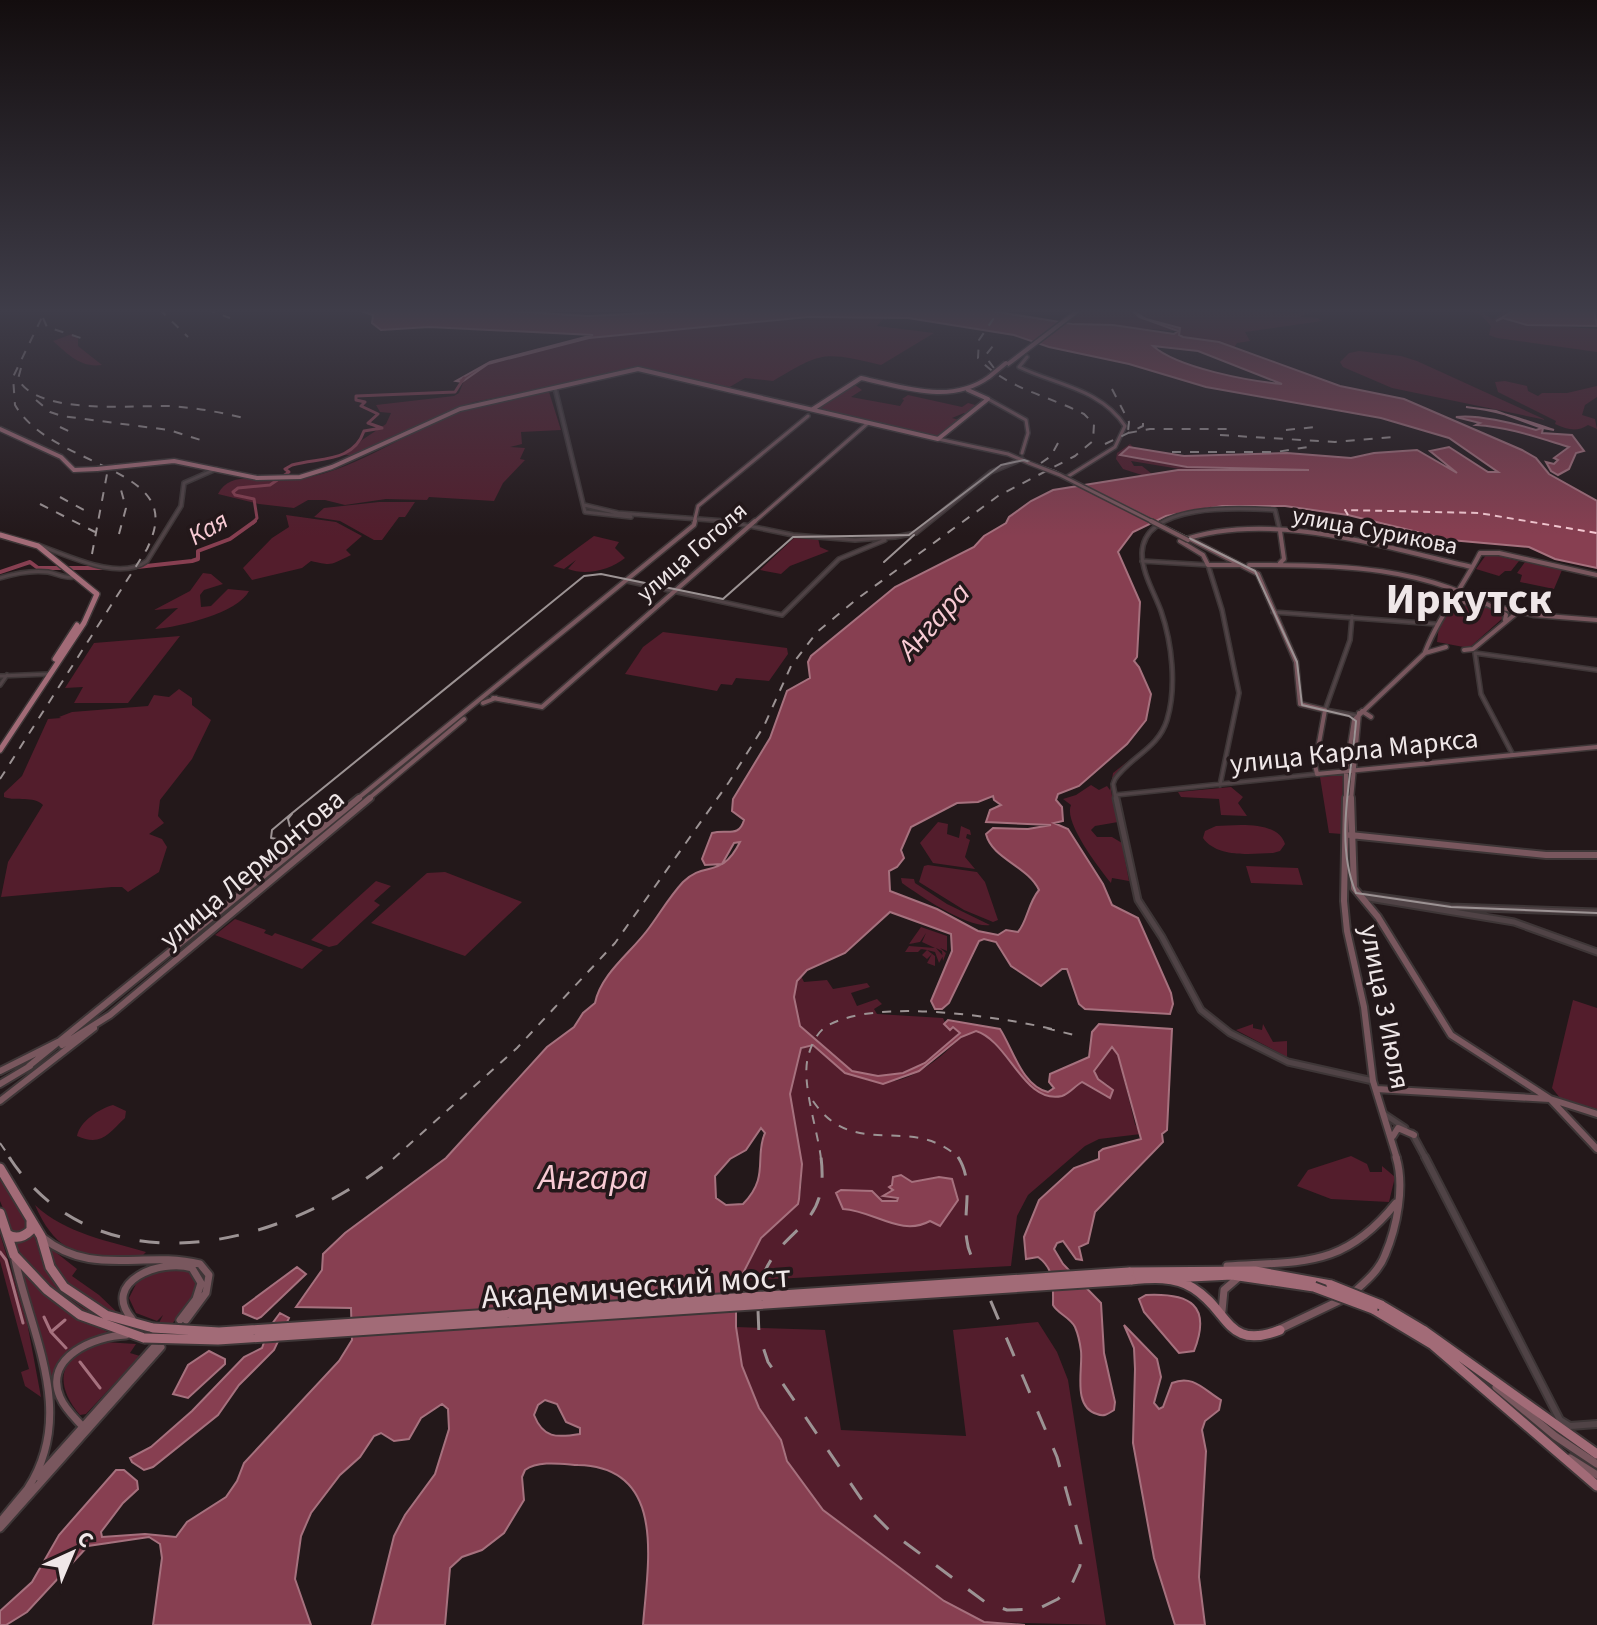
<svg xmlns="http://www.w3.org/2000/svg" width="1597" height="1625" font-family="'Source Sans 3',sans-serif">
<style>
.green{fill:#531d2c}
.water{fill:#873f51;stroke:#a6717e;stroke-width:2;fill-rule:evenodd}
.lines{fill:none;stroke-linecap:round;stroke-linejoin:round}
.stream{stroke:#a6717e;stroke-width:3}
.river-far1{stroke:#873f51;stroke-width:3}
.river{stroke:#873f51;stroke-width:4}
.ferry{stroke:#f8cbd4;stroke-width:2;stroke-dasharray:7 5;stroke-linecap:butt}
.tertiary-far2-casing{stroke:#3e3637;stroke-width:6}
.tertiary-far1-casing{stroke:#3e3637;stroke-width:9}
.tertiary-casing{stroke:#3e3637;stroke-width:10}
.secondary-far3-casing{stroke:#3e3637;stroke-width:6}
.secondary-far2-casing{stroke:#3e3637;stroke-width:7}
.secondary-far1-casing{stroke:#3e3637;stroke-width:10}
.secondary-casing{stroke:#3e3637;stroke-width:11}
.primary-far2-casing{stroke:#3e3637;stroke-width:7}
.primary-far1-casing{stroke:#3e3637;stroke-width:8}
.primary-casing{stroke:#3e3637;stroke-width:13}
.tertiary-far2{stroke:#504346;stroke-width:3}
.tertiary-far1{stroke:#504346;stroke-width:5}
.tertiary{stroke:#504346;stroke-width:6}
.secondary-far3{stroke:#79575e;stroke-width:3}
.secondary-far2{stroke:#79575e;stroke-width:4}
.secondary-far1{stroke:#79575e;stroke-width:6}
.secondary{stroke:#79575e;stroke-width:7}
.primary-far2{stroke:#a26b77;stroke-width:4}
.primary-far1{stroke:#a26b77;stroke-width:5}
.primary{stroke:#a26b77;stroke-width:9}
.tram{stroke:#9c9394;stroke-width:2}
.rail-far1{stroke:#9c9394;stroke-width:2;stroke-dasharray:9 9;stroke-linecap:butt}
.rail{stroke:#9c9394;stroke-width:3;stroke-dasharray:20 20;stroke-linecap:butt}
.secondary-bridge-far1-casing{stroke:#3e3637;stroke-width:6;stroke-linecap:butt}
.secondary-bridge-casing{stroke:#3e3637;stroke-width:7;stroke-linecap:butt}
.primary-bridge-far1-casing{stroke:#3e3637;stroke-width:7;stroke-linecap:butt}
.primary-bridge-casing{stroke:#3e3637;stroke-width:13;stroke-linecap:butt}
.secondary-bridge-far1{stroke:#79575e;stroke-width:3}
.secondary-bridge{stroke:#79575e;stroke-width:4}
.primary-bridge-far1{stroke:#a26b77;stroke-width:4}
.primary-bridge{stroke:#a26b77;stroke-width:9}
.labels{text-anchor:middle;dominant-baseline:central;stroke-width:7;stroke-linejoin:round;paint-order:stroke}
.far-street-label{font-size:24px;fill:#efe7e8;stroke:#23181a}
.far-water-label{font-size:26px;font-style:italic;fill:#f8cbd4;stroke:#23181a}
.street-label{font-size:28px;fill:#efe7e8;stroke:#23181a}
.water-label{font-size:30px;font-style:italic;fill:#f8cbd4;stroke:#23181a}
.near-street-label{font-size:34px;fill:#efe7e8;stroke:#23181a}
.near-water-label{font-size:36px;font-style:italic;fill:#f8cbd4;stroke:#23181a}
.town-label{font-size:44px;font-weight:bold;fill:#efe7e8;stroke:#23181a}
</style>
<rect width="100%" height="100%" fill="#23181a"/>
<!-- green -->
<path class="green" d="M1085 309H1129L1145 320 1177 331 1074 324 1068 321Z
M1132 309H1252L1280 313 1303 309 1284 315 1318 309 1300 317 1318 318 1322 321 1245 332 1250 341 1237 343 1234 348 1183 337 1179 335 1180 328 1146 319Z
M1464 309 1479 310 1493 320 1505 310 1487 309 1511 310 1497 320 1503 318 1527 324 1597 329V352L1497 338 1489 335 1491 326 1480 314Z
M857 316 900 318 882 320 877 326 934 333 881 365C822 351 822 352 773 381L745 378 728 388 643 368 474 402 447 412 353 456 341 454 386 424 391 413 380 412 376 405 454 396 459 393 465 378 482 366 516 358 536 349 588 338 723 324Z
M72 334 78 337V346L102 365C80 368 68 354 53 341Z
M1058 341 1090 348 1102 355 1096 349 1116 354 1112 355 1223 386C1193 387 1152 366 1121 359 1095 353 1068 352 1043 343Z
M1359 351 1401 356 1417 361 1546 420 1392 388 1343 367 1340 362 1349 353Z
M1505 381 1527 386 1528 391 1538 396 1542 393H1567L1597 386V397L1585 405 1582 415 1595 419 1597 429 1588 425C1577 432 1568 430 1555 424L1556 421 1498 392 1495 382Z
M855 385 862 390 851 397 900 406 904 400 902 399 908 395 962 407 968 403 979 406 972 414 964 413 952 418 962 421 937 437 819 408Z
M549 392 561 430 521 432 522 444 510 447 525 448 520 459 525 460 503 483 494 501 429 497 427 500 386 499 345 505 325 500H308L294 508 259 504 218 494C231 469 264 482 290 480 350 475 403 433 459 412 486 401 520 396 549 392Z
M1130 444 1134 448 1121 455 1188 467 1308 469 1192 471 1131 461 1134 466H1142L1152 474 1145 476 1123 469 1116 459 1117 453Z
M379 502H415L405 517H399L382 540H374L340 521 314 517 324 508Z
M286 515 336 522 362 536 346 550 351 555C330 565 333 566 311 561L302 568 252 580 243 568 272 538 289 527Z
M594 536 619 542 615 548 625 558C610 570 586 576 568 569L576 560 564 569 553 566Z
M795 537 818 538 820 547 829 551 790 566 781 574 760 570Z
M1486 555 1490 554 1519 561 1511 571H1505L1499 576 1476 569Z
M1525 562 1562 570 1554 589 1520 582 1522 575 1517 573Z
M203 573 211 574 223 584 204 590 200 595 201 607 211 606 228 589 249 591C238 613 179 627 155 629L178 608 154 610 190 591Z
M1457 602 1497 610 1504 617 1469 648 1437 642 1439 626Z
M663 632 787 648 788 654 769 681 736 678 732 685 721 684 717 691 625 674 643 647Z
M180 636 128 703H74L83 687 65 688 94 643Z
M179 689 192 698V705L211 720 192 759 160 800 158 816 164 823 149 834 162 839 167 847 159 872 128 892 122 887H112L1 897 8 862 43 805C33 795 17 802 4 797V793L22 776 48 719 61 718 59 717 72 712 148 706 154 695 169 697Z
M1128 761 1113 778 1111 791 1118 822 1095 826 1091 830 1097 837H1112L1122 843 1129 881 1112 878 1111 883C1100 869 1063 822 1071 805L1063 799 1076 795 1091 785 1099 790 1107 786 1110 790 1113 773Z
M1343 775 1342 834 1329 833 1320 777Z
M1231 787 1243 797 1238 803 1247 816 1221 815 1219 799 1181 797 1178 792Z
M938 822 948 824 947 834 959 838 961 826 970 830 971 835 967 834 966 838 970 840 965 857 975 869 933 863 920 843Z
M1216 826C1236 825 1278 820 1285 844L1280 851 1273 853C1251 854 1217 858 1203 838L1205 831Z
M928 865 977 872 985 882 998 920 993 922 964 910 919 882 924 866Z
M1246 866 1298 868 1303 885 1251 883Z
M445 872 522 902 465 956 371 923 427 873Z
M901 878 914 879 915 883 947 904 990 925C967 928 922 897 902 883Z
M376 881 391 886 374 901 380 905 337 945 329 947 311 940Z
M235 919 266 930 264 933 272 936 275 933 323 950 302 969 215 935Z
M921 927 947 936V951L940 948 946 953 943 961 942 951 936 948 943 956 939 963 935 952 927 950 935 956V966L927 963 932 954 927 959 922 955 927 950 921 949 923 947 918 952H905L909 946 935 948 922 942 926 933 920 942 909 944Z
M801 976 804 982 827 980 833 989 867 983 870 987 851 993 857 1006 877 999 882 1004 874 1009 877 1014 943 1018 948 1029 953 1026 960 1033C940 1052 920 1071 892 1075 880 1077 866 1075 855 1072 849 1071 807 1035 802 1030 792 1019 792 987 801 976Z
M1573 1000 1597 1008V1109L1560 1098 1552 1088Z
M1253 1024V1028L1262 1030 1263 1024 1273 1042 1287 1041V1057L1236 1030Z
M976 1031C1005 1039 1030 1107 1061 1096 1068 1094 1075 1086 1082 1082L1106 1097 1108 1085 1099 1079 1094 1071 1109 1048H1114L1118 1055 1135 1124 1141 1134 1099 1139 1085 1146 1028 1195 1017 1216 1011 1266 739 1281 761 1238 798 1204C809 1166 791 1130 790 1092 789 1079 797 1063 799 1050L813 1045C857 1086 890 1098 941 1056 953 1046 960 1035 976 1031Z
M113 1105 126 1111 125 1118C108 1134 101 1147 77 1136 80 1121 99 1109 113 1105Z
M1351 1156 1367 1164 1370 1172H1382V1166L1395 1177 1389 1202 1331 1199 1297 1186 1308 1170Z
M0 1177 29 1224 28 1230 14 1235 0 1201Z
M35 1205C66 1234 109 1241 146 1252L143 1255C90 1260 58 1259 35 1205Z
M33 1231C38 1247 42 1265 51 1278 72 1310 114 1325 149 1332 105 1340 32 1278 13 1241Z
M0 1234 27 1322 41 1397 25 1386 21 1372 29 1369 0 1261Z
M49 1247 77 1269 72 1276 99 1295 120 1315C86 1310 58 1278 49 1247Z
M157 1268 188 1269 196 1279 194 1296 172 1324 159 1323 163 1315 157 1321 136 1313 129 1298 136 1284Z
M20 1271 70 1314 112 1334 98 1338 60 1367 57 1398 51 1401Z
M1038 1322 1057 1352 1068 1380 1106 1625 984 1622 944 1601 838 1523 823 1510 791 1469 781 1440 759 1408 742 1366 736 1327 825 1330 841 1430 966 1436 953 1330Z
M104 1342 136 1344 130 1353 140 1356 86 1414 80 1415C51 1381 61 1353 104 1342Z"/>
<!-- water -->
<path class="water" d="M355 309H476L588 316 727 309H980L1072 324 1113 325 1174 334 1178 331 1139 317 1132 310 1146 319 1180 328 1179 335 1183 337 1219 342 1340 386 1404 399 1522 450 1536 458 1549 474 1597 501V568L1555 559 1529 547 1450 540 1348 515 1285 506H1222L1166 516 1133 532 1118 552 1140 602 1137 657 1134 661 1139 667 1151 694 1146 720 1127 744 1079 786 1058 794 1056 800 1062 807 1063 821 1054 823 1068 829 1103 884 1112 905 1138 918 1171 993 1173 1004 1170 1014 1085 1009 1079 1004 1067 969H1062L1041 986 1011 966 996 942 984 939 979 941 949 1003 942 1009H935L931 1001 952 951 951 934 890 912 845 953 807 970 797 981 794 997 800 1026 852 1071 878 1076 903 1073 925 1063 960 1033 953 1027 950 1030 944 1024 948 1020 1000 1029C1013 1049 1022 1086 1048 1092L1054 1088 1049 1082 1050 1074 1089 1057 1092 1032 1099 1024 1172 1029 1167 1130 1162 1134 1163 1142 1095 1212 1088 1243 1079 1247 1082 1260 1076 1259 1063 1241 1057 1243 1054 1249 1063 1264 1101 1303 1104 1353 1115 1402 1114 1410C1108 1414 1104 1417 1097 1414 1072 1407 1083 1369 1081 1351 1080 1343 1078 1334 1075 1327 1070 1317 1058 1314 1053 1305 1053 1286 1055 1269 1038 1257L1026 1259 1024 1237 1039 1200 1074 1168 1099 1159V1152L1103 1149 1141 1139 1118 1055 1112 1047 1094 1071 1098 1079 1113 1090 1110 1098 1082 1082C1075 1086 1069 1094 1062 1096 1024 1105 1009 1041 976 1031L961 1037 919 1071 883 1084 845 1073 813 1045 801 1048 790 1094 802 1164 799 1199 798 1204 761 1238 736 1287V1327L742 1366 759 1408 781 1440 787 1461 823 1510 944 1601 984 1622 1025 1625H643C648 1562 667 1467 578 1465 562 1464 539 1460 525 1470L522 1477 524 1500 504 1533 482 1550 462 1557 450 1568 445 1625H372L394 1536 405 1515 435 1474 449 1429 448 1409 442 1404 421 1418 409 1439 394 1441 381 1433 374 1436 360 1457 340 1475 311 1513 301 1536 295 1579 311 1625H153L162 1558 160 1544 149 1537 88 1546 27 1612 6 1625H0V1611L32 1582 59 1535 116 1470H124L137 1481 138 1489 123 1503 101 1532 102 1537 145 1534 176 1537 187 1522 226 1497 237 1481 244 1463 339 1361 352 1340 351 1308 296 1307 322 1270 323 1254 345 1233 446 1158 547 1047 574 1027 583 1013 595 1003C601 973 632 952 649 928 660 913 670 896 683 882 705 860 721 880 740 842L734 843 722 864 705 865 702 859 712 833C727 829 739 838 744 820L732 811 733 799 770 738 787 691 810 678 808 662 811 656 895 587 974 547 984 536 1006 523 1009 517 1031 501 1053 490 1178 470H1309L1187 467 1120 455 1129 447 1184 456 1287 453 1351 458 1374 453 1417 450 1457 473 1430 451 1449 447 1488 472H1498L1449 438 1381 418 1206 387 1129 364 1049 347 1014 335 908 318 809 317 589 338 488 364 462 382 456 381 490 362 593 335 429 327 381 330 372 323 373 315ZM1153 346 1198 351 1282 384C1249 381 1178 368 1153 346ZM993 796 994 800 1001 805 990 810 986 822 1051 825 1028 829 993 828 986 834C992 859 1028 866 1039 890 1028 903 1027 922 1018 932L1006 930 998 935 978 931 937 909 890 891 889 871 897 867 904 858 901 850 911 827 957 803 978 802ZM761 1128 765 1133C754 1157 770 1177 743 1204L726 1205 716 1198 715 1176 730 1159 746 1150ZM545 1400 557 1404 566 1422 580 1428V1434C556 1438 543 1438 534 1415L538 1405Z
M1516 309H1594L1597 326 1527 325 1503 318 1496 321Z
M1466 407C1497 410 1524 420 1554 430L1543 428 1542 433 1572 435 1584 451 1576 453 1569 469 1558 475 1551 471 1546 462 1554 464 1558 460 1554 458 1569 447C1536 437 1508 427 1476 425L1480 423 1456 417C1476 414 1513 423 1536 430L1542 428 1496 411Z
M901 1175 912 1182 939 1177 952 1179 958 1200 940 1226 930 1221C901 1237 875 1211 843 1209L836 1193 841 1190 872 1191 882 1201H897L898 1198 883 1196 893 1190 889 1187 892 1185 893 1177Z
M297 1267 306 1274 261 1317 257 1319 243 1313V1307Z
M1146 1295C1190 1293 1212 1305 1194 1351L1179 1353 1144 1312 1139 1299Z
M280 1313 289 1318 274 1350 239 1385 218 1415 153 1467 144 1470 132 1462 130 1458 151 1447 192 1411 244 1357 262 1348 269 1328Z
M1124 1325 1157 1359 1161 1377 1154 1403 1159 1409 1163 1407 1172 1383C1193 1374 1204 1390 1221 1400L1219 1410 1205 1421 1202 1430 1206 1451 1199 1577 1205 1625H1175L1154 1558 1133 1443 1135 1369 1134 1348Z
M209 1351 225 1359V1364L188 1398 173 1394 188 1365Z"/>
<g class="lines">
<!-- stream -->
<path class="stream" d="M0 1252 6 1260 23 1323
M44 1317 51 1332 66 1348
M51 1332 65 1320
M80 1362 100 1388"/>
<!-- river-far1 -->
<path class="river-far1" d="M253 523 257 518 254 499 235 495 233 492 238 488 270 485 289 472 285 469 292 465C320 457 353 463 364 431L382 428 368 423 378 414 361 406 365 402 356 400V396L455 392 464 378"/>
<!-- river -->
<path class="river" d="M119 569 192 561 198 559V551L230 539 255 521
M0 572 30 562 38 568H109"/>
<!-- ferry -->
<path class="ferry" d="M1348 515 1345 510 1479 513 1597 533"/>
<!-- tertiary-far2 casing -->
<g class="tertiary-far2-casing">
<path id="tertiary-far2" d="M1001 309H1006
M555 388 585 512 631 517
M584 505 618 513 725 521 793 535 855 540 895 537 916 533 991 472 1022 459
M38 545C67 555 119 582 147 561L181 506 184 483 216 469
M1142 561 1208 565 1222 610 1239 693 1220 785
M0 578C16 573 32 570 48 572 58 574 65 579 74 577
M627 581 782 615 839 559 885 540
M1273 612 1436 624
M1352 617 1350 640 1325 710 1359 716
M0 676 49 674
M0 685 7 675
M1513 755 1481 694 1475 653 1597 670
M1116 795 1317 774
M1116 800 1113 784 1115 779C1131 756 1158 749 1167 720 1177 687 1172 643 1161 611 1154 592 1142 573 1142 553 1144 502 1240 508 1275 510L1280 531"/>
</g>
<!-- tertiary-far1 casing -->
<g class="tertiary-far1-casing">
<path id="tertiary-far1" d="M1116 798 1138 900 1162 937 1201 1010 1230 1033 1288 1062 1373 1081
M1364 895 1450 907 1597 912
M1363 897 1514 922 1597 952
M1384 1114 1405 1128
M1412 1133 1426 1159"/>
</g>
<!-- tertiary casing -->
<g class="tertiary-casing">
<path id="tertiary" d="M1425 1157 1560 1420 1570 1426 1597 1424"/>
</g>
<!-- secondary-far3 casing -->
<g class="secondary-far3-casing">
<path id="secondary-far3" d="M1027 357 1019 367C1056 385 1101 389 1125 426L1115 447 1067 477
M988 399 1026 420 1028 433 1022 453
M938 439 1008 454 1029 463
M694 523 698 506 808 416
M753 523 868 423"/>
</g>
<!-- secondary-far2 casing -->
<g class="secondary-far2-casing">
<path id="secondary-far2" d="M1280 531 1284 559 1280 563
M1190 539 1258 574 1296 662 1300 704 1325 710 1315 765 1317 774 1597 747
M1239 565H1208L1203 555 1180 541C1269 509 1382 547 1472 567
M1249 565C1337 564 1429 566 1506 615L1505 620
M1455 601 1484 605
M1498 607 1534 615 1597 620
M1464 650 1473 649 1519 611
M1425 652C1439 616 1463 587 1480 553H1499L1597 575
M493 698 542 707 755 521
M483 703 496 698
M1362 711 1371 717
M356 800 694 525 695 521
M367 800 464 719
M1346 800V772L1354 720 1425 653 1446 647
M1351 800 1359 713"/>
</g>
<!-- secondary-far1 casing -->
<g class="secondary-far1-casing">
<path id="secondary-far1" d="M1346 798 1344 901 1347 931 1364 1007 1373 1081 1397 1159
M1351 798 1354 888 1378 917 1451 1035 1550 1099 1597 1149
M1350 835 1546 855H1597
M62 1045 110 1015 370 798
M29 1066 359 798
M0 1071 58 1042
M0 1084 30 1066
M1376 1089 1550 1099 1597 1114
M0 1101 94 1028
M1393 1136 1398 1128 1414 1135"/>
</g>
<!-- secondary casing -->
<g class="secondary-casing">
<path id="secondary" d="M42 1237C92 1278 143 1250 200 1264L209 1275 206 1293 186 1320
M15 1260C32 1337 76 1414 28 1488
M1227 1266C1304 1261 1344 1268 1396 1203
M1353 1293C1365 1282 1379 1271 1385 1255 1397 1227 1405 1186 1396 1157
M1222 1311 1224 1290 1239 1277
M132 1319C100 1282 161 1258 192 1268L201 1283 196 1299 180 1320
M1278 1330 1345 1298
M1496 1387 1555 1436 1597 1464
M83 1427C75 1418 65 1409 60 1397 43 1357 95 1336 126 1335
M1570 1458 1597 1475
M38 1477 155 1346
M0 1522 29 1487
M0 1528 161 1347"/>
</g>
<!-- primary-far2 casing -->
<g class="primary-far2-casing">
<path id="primary-far2" d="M1008 364 1080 309
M968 390 988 399
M813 409 861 378C904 387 950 405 989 377
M0 429 61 457 74 470 97 469
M116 467 174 461 257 478 300 477 332 467 460 409 638 369 938 439 988 399"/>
</g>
<!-- primary-far1 casing -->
<g class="primary-far1-casing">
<path id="primary-far1" d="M0 535 38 546 97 594 84 623 0 750
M55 659 77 625"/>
</g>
<!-- primary casing -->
<g class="primary-casing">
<path id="primary" d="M0 1168 41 1236 50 1267 64 1287 106 1315 153 1328
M0 1213 14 1255 47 1290 80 1315 144 1338
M7 1234C16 1240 24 1237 31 1230V1222
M1129 1272 1255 1271 1331 1285
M1170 1278 1232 1275 1314 1287
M1131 1280C1151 1278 1175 1276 1193 1288 1230 1311 1226 1351 1280 1330
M1381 1305 1423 1330 1597 1454
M1373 1309 1433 1345 1597 1486"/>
</g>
<!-- tertiary-far2 -->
<use href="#tertiary-far2" class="tertiary-far2"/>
<!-- tertiary-far1 -->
<use href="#tertiary-far1" class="tertiary-far1"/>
<!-- tertiary -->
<use href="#tertiary" class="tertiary"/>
<!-- secondary-far3 -->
<use href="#secondary-far3" class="secondary-far3"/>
<!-- secondary-far2 -->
<use href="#secondary-far2" class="secondary-far2"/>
<!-- secondary-far1 -->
<use href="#secondary-far1" class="secondary-far1"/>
<!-- secondary -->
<use href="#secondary" class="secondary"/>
<!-- primary-far2 -->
<use href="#primary-far2" class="primary-far2"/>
<!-- primary-far1 -->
<use href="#primary-far1" class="primary-far1"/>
<!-- primary -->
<use href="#primary" class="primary"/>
<!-- tram -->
<path class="tram" d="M884 562 914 535
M292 814 288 819 292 835 283 840 271 838 272 830 291 814 584 576 601 574 723 599 793 537 909 535 1001 465 1024 460 1055 471 1255 571 1297 662 1302 705 1349 716 1356 721C1352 775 1334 842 1356 893L1451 907 1597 913"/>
<!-- rail-far1 -->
<path class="rail-far1" d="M159 309 188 337
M206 309 230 318
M43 318 47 327 84 339
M21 368 18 379C38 416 133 405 171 406 196 408 220 412 244 418
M994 368 985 356 997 341
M1112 389 1129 422 1128 431 1122 434
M36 400 50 412 62 416 169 430 207 442
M60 427 75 434
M1286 430 1316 427
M1128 433 1150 429H1231
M1220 435 1335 442 1393 437
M1105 444 1143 426V417
M1172 452H1276L1308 447
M1041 463 1051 456 1058 443
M60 497 84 510
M40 504 95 532
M119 534 126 508 121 490
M92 554 107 474
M0 779 147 549C154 534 160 517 151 501 130 464 43 454 15 405L13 377 46 309
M1046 1028 1078 1036
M813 1101C854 1162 912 1112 960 1159
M0 1143 11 1159
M393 1159 517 1048 615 943 729 782 764 726 791 666 817 632 857 599 998 496 1075 456 1093 441 1094 424 1084 414C1049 396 1005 388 978 358L979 340 1000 309
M821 1159C818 1131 801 1083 808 1057 811 1045 817 1032 827 1026 877 997 1001 1017 1057 1030"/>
<!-- rail -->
<path class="rail" d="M9 1157C100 1295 287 1246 395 1157
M958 1157C975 1183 962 1213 967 1241 968 1252 974 1261 979 1271
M762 1278C783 1223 830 1231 821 1157
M758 1310 759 1335 768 1362 868 1509 891 1532 985 1602 1007 1610 1038 1609 1058 1599 1071 1586 1080 1566 1081 1544 1057 1457 989 1297"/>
<!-- secondary-bridge-far1 casing -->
<g class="secondary-bridge-far1-casing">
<path id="secondary-bridge-far1" d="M1029 463 1060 475 1155 523"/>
</g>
<!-- secondary-bridge casing -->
<g class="secondary-bridge-casing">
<path id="secondary-bridge" d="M1151 521 1188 540"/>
</g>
<!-- primary-bridge-far1 casing -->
<g class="primary-bridge-far1-casing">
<path id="primary-bridge-far1" d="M989 377 1006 363
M97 469 116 467"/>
</g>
<!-- primary-bridge casing -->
<g class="primary-bridge-casing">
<path id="primary-bridge" d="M1331 1285 1381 1305
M1314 1287 1373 1309
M153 1328 219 1332 1129 1272
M144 1338 218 1340 1131 1280"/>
</g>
<!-- secondary-bridge-far1 -->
<use href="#secondary-bridge-far1" class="secondary-bridge-far1"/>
<!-- secondary-bridge -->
<use href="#secondary-bridge" class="secondary-bridge"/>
<!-- primary-bridge-far1 -->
<use href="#primary-bridge-far1" class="primary-bridge-far1"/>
<!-- primary-bridge -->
<use href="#primary-bridge" class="primary-bridge"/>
</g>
<!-- sky -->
<linearGradient id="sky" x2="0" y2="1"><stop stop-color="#130d0e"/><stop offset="0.58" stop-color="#3f3d49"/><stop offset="1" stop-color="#3f3d49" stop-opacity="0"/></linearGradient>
<rect width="1597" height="536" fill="url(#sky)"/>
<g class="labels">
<!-- far-street labels -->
<g class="far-street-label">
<text transform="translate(1375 531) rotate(11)">улица Сурикова</text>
<text transform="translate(692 552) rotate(-41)">улица Гоголя</text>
</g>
<!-- far-water labels -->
<g class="far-water-label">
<text transform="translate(208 528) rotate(-31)">Кая</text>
</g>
<!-- street labels -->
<g class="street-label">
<text transform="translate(1354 751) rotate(-6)">улица Карла Маркса</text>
<text transform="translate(252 869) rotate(-40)">улица Лермонтова</text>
<text transform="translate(1385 1007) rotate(79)">улица 3 Июля</text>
</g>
<!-- water labels -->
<g class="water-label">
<text transform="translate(934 621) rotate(-48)">Ангара</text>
</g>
<!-- near-street labels -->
<g class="near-street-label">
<text transform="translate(636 1287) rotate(-4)">Академический мост</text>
</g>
<!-- near-water labels -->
<g class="near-water-label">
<text x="593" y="1177">Ангара</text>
</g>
<!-- town labels -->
<g class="town-label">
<text x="1469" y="599">Иркутск</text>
</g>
</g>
<!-- north arrow -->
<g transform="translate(72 1553) rotate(44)" stroke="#23181a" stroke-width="6" paint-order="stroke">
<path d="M0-6L14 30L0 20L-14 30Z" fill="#efe7e8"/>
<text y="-12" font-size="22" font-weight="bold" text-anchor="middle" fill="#efe7e8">С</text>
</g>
</svg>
